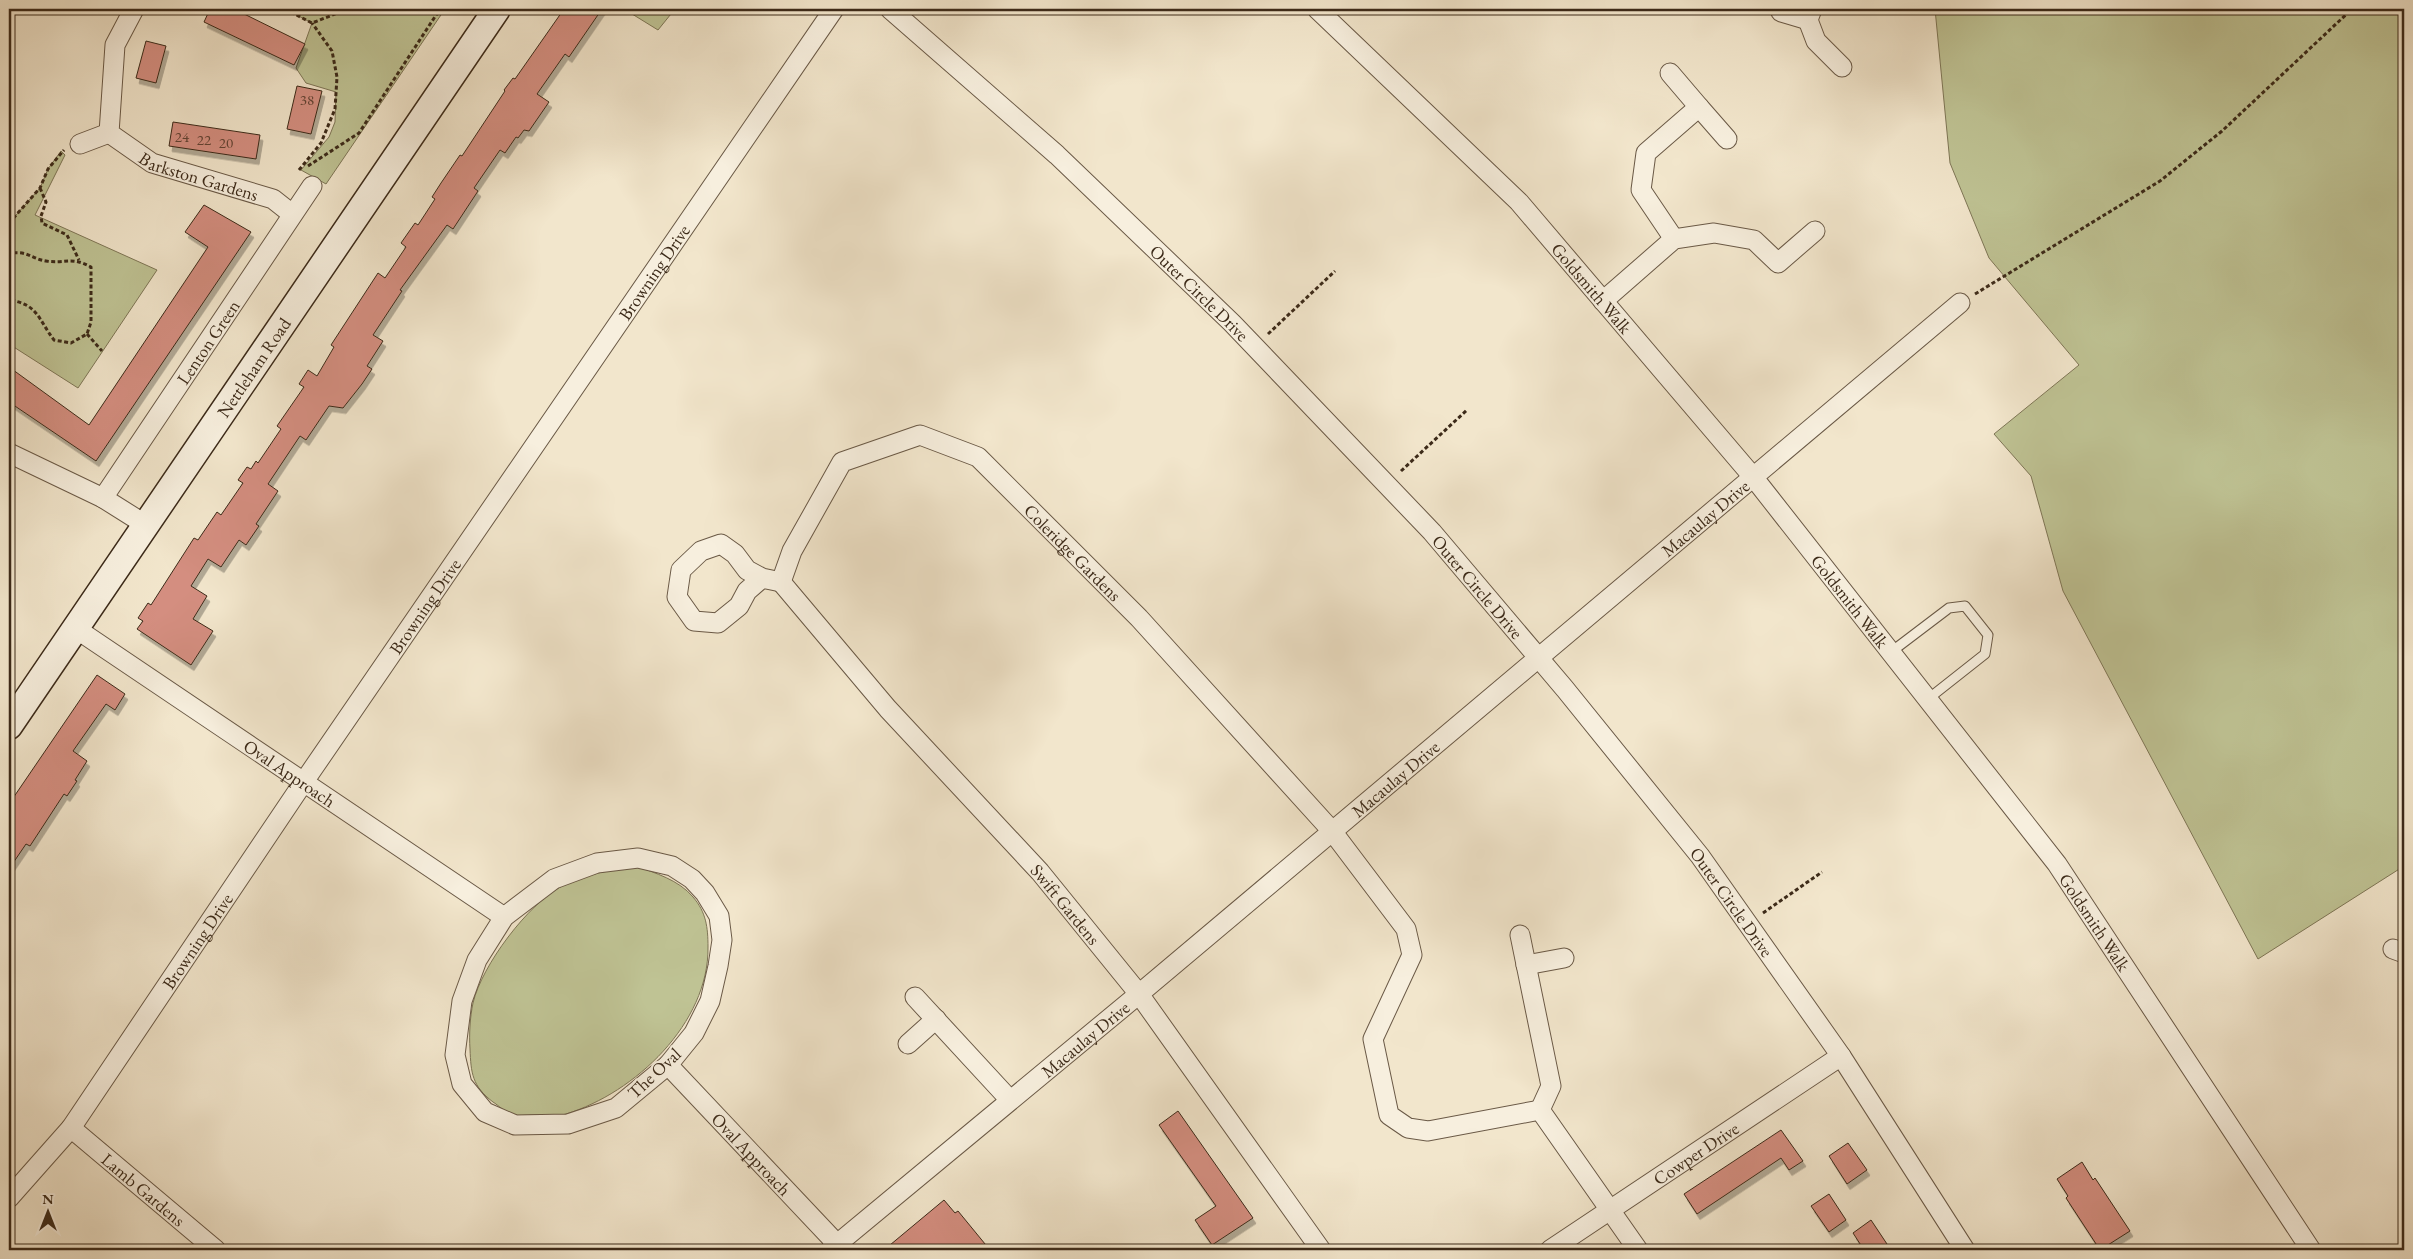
<svg xmlns="http://www.w3.org/2000/svg" width="2413" height="1259" font-family="'EB Garamond',serif">
<style>
.green{fill:#bfc394;stroke:#7e7656}
.building{fill:#d48e80;stroke:#3c2a19;filter:url(#shadow)}
.lines{fill:none;stroke-linecap:round;stroke-linejoin:round}
.lane-casing{stroke:#6a5946;stroke-width:11}
.street-casing{stroke:#6a5946;stroke-width:21}
.secondary-casing{stroke:#3c2a19;stroke-width:29}
.path{stroke:#3c2a19;stroke-width:3;stroke-dasharray:4 2.5;stroke-linecap:butt}
.lane{stroke:#f7efde;stroke-width:9}
.street{stroke:#f7efde;stroke-width:19}
.secondary{stroke:#f7efde;stroke-width:26}
.labels{text-anchor:middle;dominant-baseline:central;stroke-width:4.5;stroke-linejoin:round;paint-order:stroke}
.number-label{font-size:15px;fill:#624333}
.street-label{font-size:18px;fill:#3c2a19;stroke:#f7efde}
</style>
<defs>
<filter id="shadow"><feDropShadow dx="3" dy="5.5" stdDeviation="0" flood-color="#0004"/></filter>
</defs>
<rect width="100%" height="100%" fill="#f2e6cc"/>
<filter id="stains"><feTurbulence type="fractalNoise" baseFrequency=".004" numOctaves="4"/><feColorMatrix values="0 0 0 0 .2 0 0 0 0 .09 0 0 0 0 .02 0 0 0 .5 -.17"/></filter>
<radialGradient id="worn" r=".72"><stop offset=".6" stop-color="#630" stop-opacity="0"/><stop offset="1" stop-color="#630" stop-opacity=".3"/></radialGradient>
<!-- green -->
<path class="green" d="M285 9H445L326 184 301 170 329 137 335 122 336 92 306 83 296 68 312 23Z
M624 9H675L658 30Z
M1935 9H2404V866L2258 959 2063 591 2031 476 1994 434 2079 365 1989 258 1950 163Z
M61 151 65 155 35 215 157 270 78 388 9 344V223L40 188 48 169Z
M636 866C655 873 679 880 693 897 706 912 708 927 708 947 709 1023 635 1093 566 1114 557 1117 544 1115 535 1115 528 1115 519 1116 512 1115 506 1113 498 1105 493 1102 472 1086 471 1073 470 1049 469 1035 470 1017 473 1003 482 965 528 904 562 886 585 874 611 870 636 866Z"/>
<!-- building -->
<path class="building" d="M210 9H234L305 44 294 65 204 22Z
M564 9H602L569 57 565 54 537 94 549 102 529 131 524 130 518 138 516 137 505 153 500 150 474 188 478 191 453 229 447 225 400 290 402 291 373 335 383 341 367 366 372 369 362 384 343 408 329 406 306 440 300 436 268 484 278 491 256 524 259 526 246 545 239 540 221 567 208 559 191 586 207 596 193 619 213 631 191 665 137 629 143 621 138 618 148 603 151 605 194 538 198 540 217 512 221 515 243 483 238 480 247 467 251 469 256 461 258 463 281 429 277 426 304 387 299 384 308 370 317 376 334 347 331 345 378 273 385 278 406 247 401 243 415 223 418 225 435 199 432 197 441 183 460 155 462 156 505 91 504 90 513 78 515 79Z
M146 41 166 46 156 83 136 78Z
M297 86 322 91 311 134 287 129Z
M173 122 260 135 256 159 169 146Z
M204 205 251 232 96 461 9 402V367L89 425 208 247 185 232Z
M97 675 125 694 115 710 106 704 73 751 87 761 75 780 77 781 67 796 64 794 30 846 26 844 9 869V804Z
M1178 1111 1253 1218 1212 1245 1195 1220 1216 1206 1159 1125Z
M1781 1130 1803 1161 1789 1170 1781 1158 1697 1214 1684 1194Z
M1848 1143 1867 1170 1847 1184 1829 1156Z
M2082 1162 2093 1180 2095 1178 2130 1231 2100 1250 2066 1198 2068 1196 2057 1179Z
M1829 1194 1846 1220 1829 1232 1811 1206Z
M944 1200 955 1213 958 1211 990 1250H884Z
M1871 1220 1891 1250H1864L1853 1233Z"/>
<g class="lines">
<!-- lane casing -->
<g class="lane-casing">
<path id="lane" d="M1891 652 1949 608 1965 606 1988 635 1985 654 1928 699"/>
</g>
<!-- street casing -->
<g class="street-casing">
<g id="street">
<path id="s1" d="M134 9 115 45 109 133 152 163 273 199 292 214"/>
<path id="s2" d="M890 9 1057 155 1232 323 1432 532 1565 689 1700 856 1841 1056 1965 1250"/>
<path id="s3" d="M1317 9 1519 202 1754 478 2057 864 2311 1250"/>
<path d="M1812 9 1808 20 1816 41 1842 67"/>
<path d="M1781 12 1808 20"/>
<path d="M1670 73 1699 107"/>
<path d="M80 144 109 133"/>
<path d="M1674 239 1641 190 1646 153 1699 107 1727 139"/>
<path d="M1603 301 1674 239 1714 233 1754 240 1778 263 1815 231"/>
<path d="M9 453 103 498 146 525"/>
<path id="s4" d="M103 498 312 186"/>
<path d="M762 578 747 570 735 554 721 544 701 551 681 570 677 597 694 621 718 623 739 606 747 591 762 578 781 582"/>
<path id="s5" d="M781 582 792 551 842 462 920 435 978 457 1139 618 1332 831 1406 929 1412 955 1373 1039 1389 1115 1408 1128 1428 1131 1540 1110 1638 1250"/>
<path id="s6" d="M781 582 888 709 1040 872 1139 994 1321 1250"/>
<path id="s7" d="M75 628 504 917"/>
<path d="M638 858 672 866 692 879 705 893 719 916 722 940 718 966 710 1001 694 1033 668 1065 616 1108 568 1124 515 1125 485 1112 462 1084 455 1055 462 1001 477 960 504 917 554 879 597 863Z"/>
<path d="M1520 935 1551 1086 1540 1110"/>
<path d="M2393 949 2404 953"/>
<path d="M1526 965 1564 958"/>
<path d="M915 997 1010 1100"/>
<path d="M908 1044 936 1019"/>
<path id="s8" d="M668 1065 837 1244"/>
<path id="s9" d="M71 1128 216 1250"/>
<path id="s10" d="M9 1198 71 1128 303 783 834 9"/>
<path id="s11" d="M830 1250 1139 994 1960 303"/>
<path id="s12" d="M1550 1250 1841 1056"/>
</g>
</g>
<!-- secondary casing -->
<g class="secondary-casing">
<g id="secondary">
<path id="s13" d="M9 726 497 9"/>
</g>
</g>
<!-- path -->
<path class="path" d="M285 9 312 23 348 9
M308 166 359 133 440 9
M299 170 321 143 335 109 337 77 332 51 312 23
M40 188 46 202 41 216 42 223 67 235 79 260
M9 223 40 188 48 169 64 150
M9 257 12 253C28 251 32 259 46 261 65 264 71 256 91 267V322L87 334 71 343 54 340C38 319 38 304 9 300
M1975 294 2160 181 2222 131 2352 9
M87 334 102 351
M1268 334 1335 271
M1401 471 1467 410
M1763 913 1822 872"/>
<!-- lane -->
<use href="#lane" class="lane"/>
<!-- street -->
<use href="#street" class="street"/>
<!-- secondary -->
<use href="#secondary" class="secondary"/>
</g>
<g class="labels">
<!-- number labels -->
<g class="number-label">
<text x="307" y="99">38</text>
<text x="182" y="136">24</text>
<text x="204" y="139">22</text>
<text x="226" y="142">20</text>
</g>
<!-- street labels -->
<g class="street-label">
<text stroke="none"><textPath href="#s1" startOffset="230">Barkston Gardens</textPath></text>
<text stroke="none"><textPath href="#s10" startOffset="1129">Browning Drive</textPath></text>
<text stroke="none"><textPath href="#s3" startOffset="392">Goldsmith Walk</textPath></text>
<text stroke="none"><textPath href="#s2" startOffset="420">Outer Circle Drive</textPath></text>
<text stroke="none"><textPath href="#s4" startOffset="188">Lenton Green</textPath></text>
<text stroke="none"><textPath href="#s13" startOffset="434">Nettleham Road</textPath></text>
<text stroke="none"><textPath href="#s11" startOffset="1141">Macaulay Drive</textPath></text>
<text stroke="none"><textPath href="#s5" startOffset="414">Coleridge Gardens</textPath></text>
<text stroke="none"><textPath href="#s2" startOffset="825">Outer Circle Drive</textPath></text>
<text stroke="none"><textPath href="#s3" startOffset="798">Goldsmith Walk</textPath></text>
<text stroke="none"><textPath href="#s10" startOffset="724">Browning Drive</textPath></text>
<text stroke="none"><textPath href="#s7" startOffset="259">Oval Approach</textPath></text>
<text stroke="none"><textPath href="#s11" startOffset="736">Macaulay Drive</textPath></text>
<text stroke="none"><textPath href="#s2" startOffset="1230">Outer Circle Drive</textPath></text>
<text stroke="none"><textPath href="#s6" startOffset="430">Swift Gardens</textPath></text>
<text stroke="none"><textPath href="#s3" startOffset="1202">Goldsmith Walk</textPath></text>
<text stroke="none"><textPath href="#s10" startOffset="319">Browning Drive</textPath></text>
<text stroke="none"><textPath href="#s11" startOffset="331">Macaulay Drive</textPath></text>
<text transform="translate(654 1073) rotate(-43)">The Oval</text>
<text stroke="none"><textPath href="#s12" startOffset="175">Cowper Drive</textPath></text>
<text stroke="none"><textPath href="#s8" startOffset="122">Oval Approach</textPath></text>
<text stroke="none"><textPath href="#s9" startOffset="95">Lamb Gardens</textPath></text>
</g>
</g>
<!-- margin -->
<rect width="2413" height="1259" fill="none" stroke="#f2e6cc" stroke-width="30"/>
<rect x="10" y="10" width="2393" height="1239" fill="none" stroke="#3c2a19" stroke-width="2.5"/>
<rect x="15" y="15" width="2383" height="1229" fill="none" stroke="#3c2a19"/>
<!-- north arrow -->
<g transform="translate(48 1212)" stroke="#f7efde" stroke-width="4" paint-order="stroke">
<path d="M0-4L9 19L0 12L-9 19Z" fill="#3c2a19"/>
<text y="-8" font-size="14" font-weight="bold" text-anchor="middle" fill="#3c2a19">N</text>
</g>
<rect width="100%" height="100%" filter="url(#stains)"/>
<rect width="100%" height="100%" fill="url(#worn)"/>
</svg>
